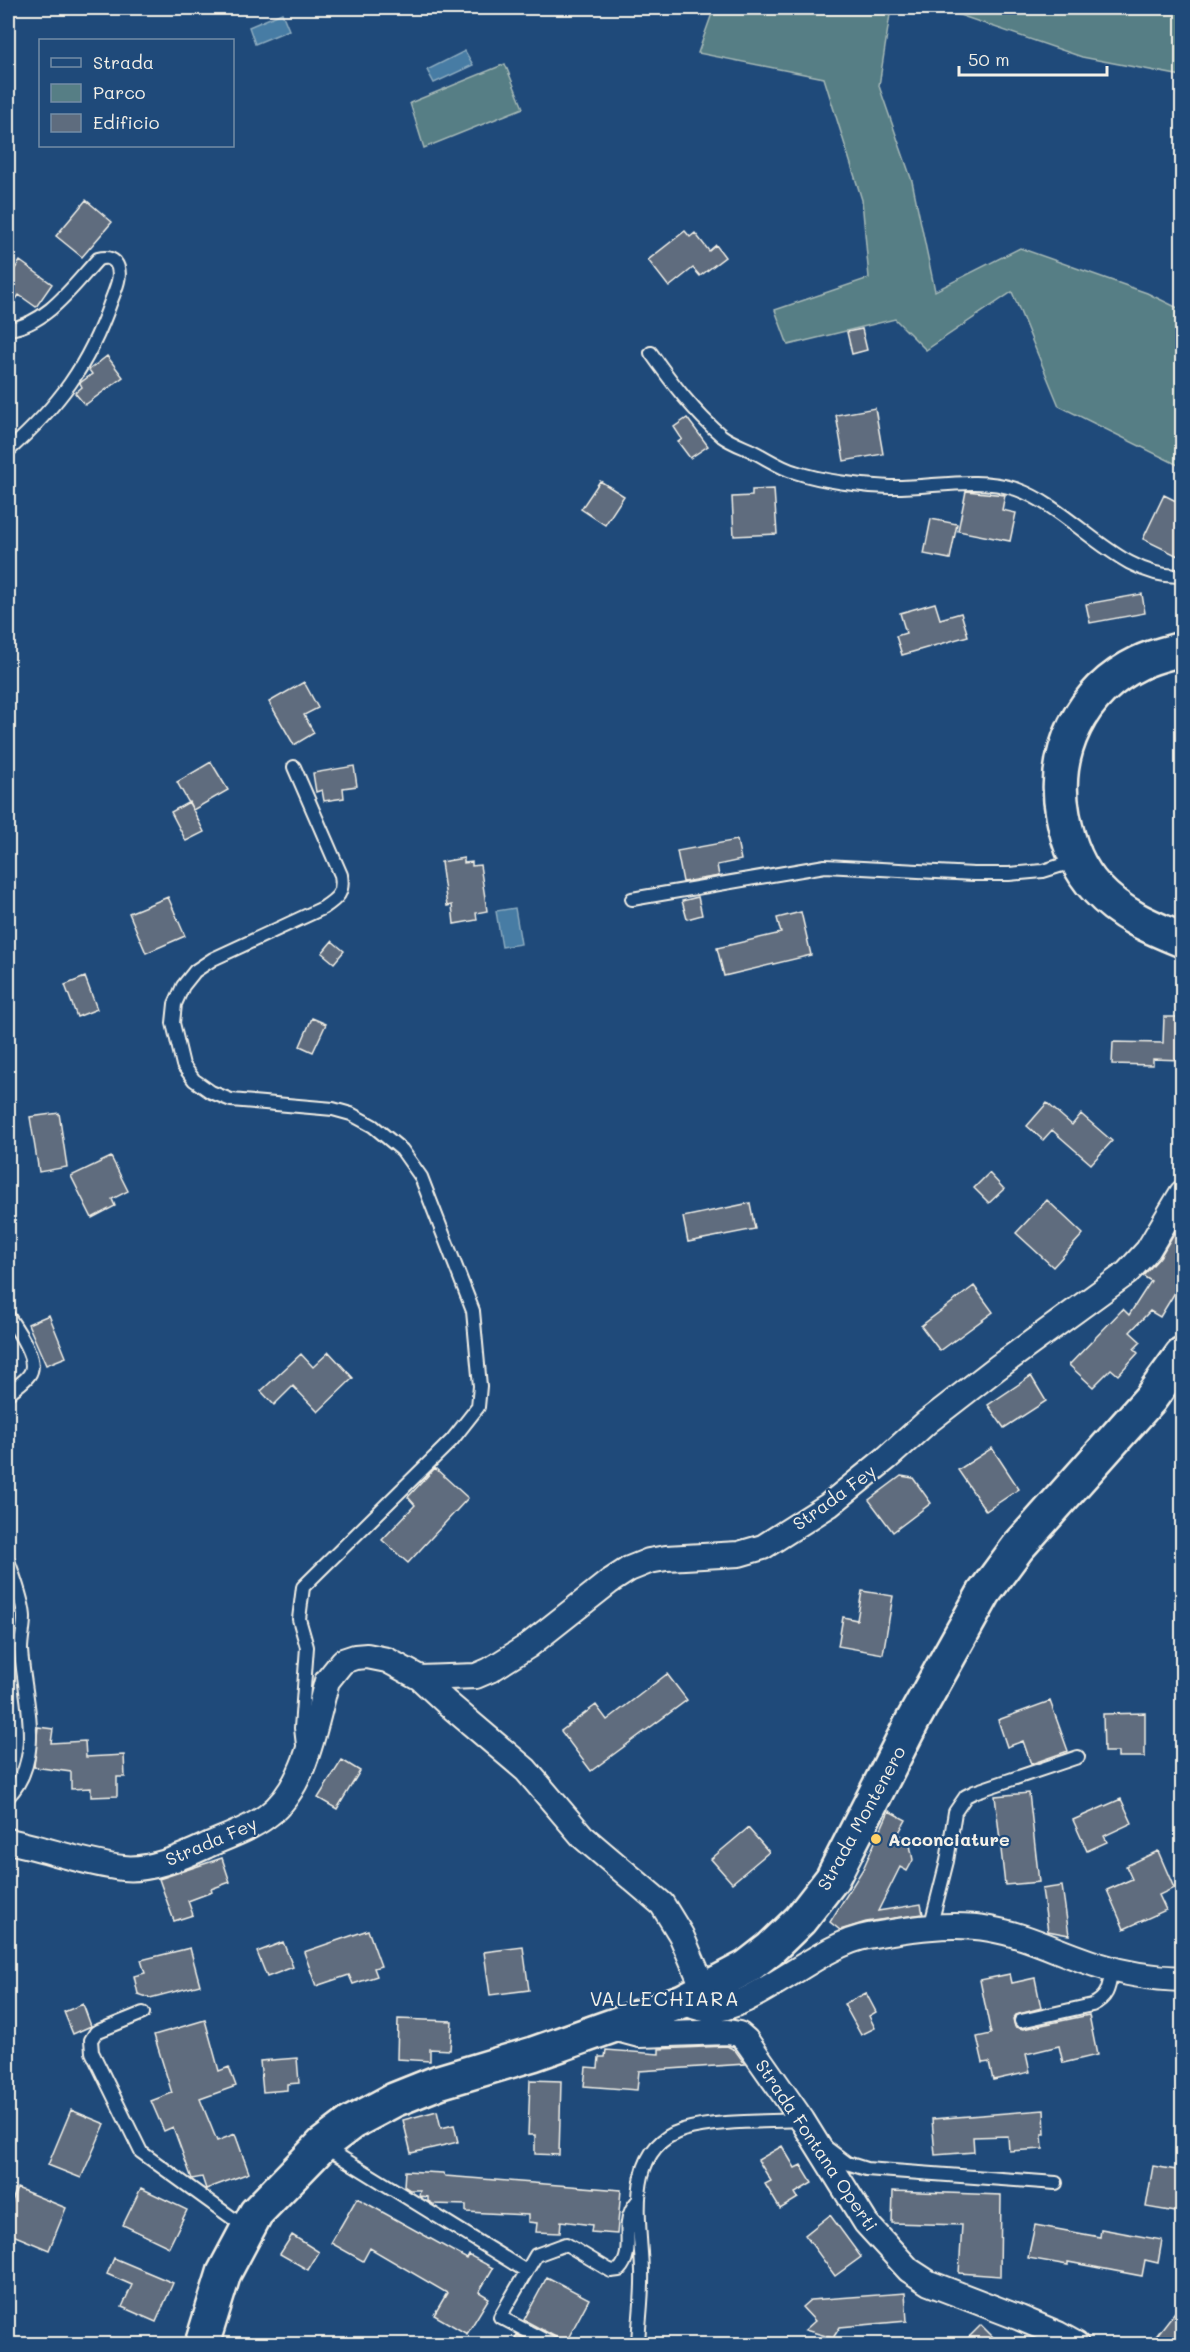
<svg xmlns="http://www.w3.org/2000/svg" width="1190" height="2352" font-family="Mali,sans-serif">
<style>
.green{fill:#567e85;stroke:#a5b8b6;stroke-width:1.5}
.water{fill:#477ca4;stroke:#8cabbf;stroke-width:1.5}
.building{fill:#5e6c7e;stroke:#f4f1e8;stroke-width:1.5}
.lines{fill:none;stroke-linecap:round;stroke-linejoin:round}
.lane-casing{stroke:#f4f1e8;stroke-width:16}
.street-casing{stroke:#f4f1e8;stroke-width:28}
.secondary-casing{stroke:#f4f1e8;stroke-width:38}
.lane{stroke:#1f4a7a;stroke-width:12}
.street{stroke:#1f4a7a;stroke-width:24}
.secondary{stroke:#1f4a7a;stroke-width:33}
.poi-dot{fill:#ffd166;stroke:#1f4a7a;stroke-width:2}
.labels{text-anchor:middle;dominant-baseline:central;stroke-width:4.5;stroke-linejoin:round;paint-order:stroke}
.street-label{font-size:18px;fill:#f4f1e8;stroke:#1f4a7a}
.poi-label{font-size:18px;font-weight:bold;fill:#f4f1e8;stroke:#1f4a7a;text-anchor:start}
.neighbourhood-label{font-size:20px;letter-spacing:1.5px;fill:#f4f1e8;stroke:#1f4a7a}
</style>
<rect width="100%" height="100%" fill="#1f4a7a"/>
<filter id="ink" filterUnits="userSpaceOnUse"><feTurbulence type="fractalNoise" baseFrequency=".0167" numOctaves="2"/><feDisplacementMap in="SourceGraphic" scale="12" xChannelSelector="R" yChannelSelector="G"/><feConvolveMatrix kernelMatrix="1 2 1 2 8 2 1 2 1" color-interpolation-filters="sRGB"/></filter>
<g filter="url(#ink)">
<!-- green -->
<path class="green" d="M714 8H891L879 86 912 181 935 291 1020 248 1147 293 1182 310V467L1059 406 1012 292 926 350 895 319 788 345 775 310 869 278 862 200 824 78 698 53Z
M939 8H1182V76L1082 57Z
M505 64 523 108 424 148 410 103Z"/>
<!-- water -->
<path class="water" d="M282 13 289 30 255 44 249 27Z
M465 51 473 65 434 83 427 70Z
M515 908 521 944 502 947 496 911Z"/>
<!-- building -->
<path class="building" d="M86 200 112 222 82 257 56 236Z
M685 231 690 237 695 233 709 251 716 245 725 257 700 276 693 268 669 287 648 260Z
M20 261 52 284 36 307 19 295 8 311V279Z
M862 329 867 350 852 354 847 332Z
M107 356 123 377 85 405 75 393 82 387 80 383 92 374 89 370Z
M875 408 883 454 844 461 836 415Z
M687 418 708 446 690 458 678 442 682 439 674 427Z
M600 481 624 496 605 525 581 509Z
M774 489 777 534 734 536 732 497 752 496V490Z
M966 491 1005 495 1002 510 1016 513 1010 541 958 531Z
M1164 495 1182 504V546L1178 556 1143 539Z
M931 519 957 524 950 559 924 554Z
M1142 594 1145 613 1090 623 1086 604Z
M935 603 940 619 961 613 968 636 902 655 896 636 906 633 900 613Z
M304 682 318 708 304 715 314 733 294 745 269 702Z
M211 762 228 790 193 810 177 782Z
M354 766 357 786 343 788 344 798 324 801 322 790 316 792 313 773Z
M189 802 204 832 186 841 171 812Z
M737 840 741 860 717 865 719 876 683 882 677 851Z
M464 858V863L472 862V866L480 865 487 911 476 913 477 920 454 924 452 905 447 906 441 862Z
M168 897 185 936 146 953 129 913Z
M698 897 702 915 687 919 682 901Z
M801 912 811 955 724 976 717 948 781 933 777 918Z
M332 941 344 951 334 963 322 953Z
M85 977 97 1009 77 1017 65 985Z
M1164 1017H1182V1060L1153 1059V1065L1112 1064 1113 1042 1163 1043Z
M312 1018 326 1024 313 1052 300 1046Z
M1047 1103 1072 1125 1081 1114 1112 1141 1091 1164 1052 1130 1043 1140 1027 1126Z
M59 1113 67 1167 39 1172 30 1117Z
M111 1157 128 1191 112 1199 115 1206 92 1218 71 1176Z
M989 1173 1004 1189 989 1203 974 1188Z
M1047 1200 1083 1234 1053 1267 1016 1233Z
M750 1203 755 1229 688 1242 683 1217Z
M1182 1220V1281L1160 1317 1150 1311 1130 1332 1141 1342 1134 1349 1138 1353 1118 1375 1111 1369 1093 1387 1069 1365 1123 1309 1129 1315 1151 1281 1143 1276 1160 1257Z
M974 1286 993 1312 940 1351 921 1326Z
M49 1315 66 1357 46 1365 28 1324Z
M329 1352 353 1378 318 1412 293 1386 274 1405 261 1391 301 1354 313 1367Z
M1031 1376 1046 1401 1004 1428 988 1405Z
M992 1448 1019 1489 986 1511 958 1470Z
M435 1468 468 1498 408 1563 382 1540 415 1505 408 1497Z
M901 1476 913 1478 931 1503 893 1532 869 1500Z
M862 1591 893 1596 883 1654 838 1646 843 1617 857 1620Z
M667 1674 687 1700 591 1771 561 1731 596 1705 607 1720Z
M1050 1701 1068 1751 1031 1764 1023 1741 1007 1747 998 1720Z
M1145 1713V1757H1118V1752H1104L1103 1714Z
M38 1727 53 1729 51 1743 85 1741 86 1757 124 1755 125 1777H117V1796L91 1797V1788L71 1789V1772L34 1767Z
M342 1760 360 1771 337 1809 318 1798Z
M1029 1793 1039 1882 1005 1885 995 1796Z
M1121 1799 1132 1823 1104 1836 1107 1842 1087 1851 1073 1820Z
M889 1811 906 1820 898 1834 909 1840 913 1860 907 1871 900 1867 878 1911 921 1904 923 1914 866 1922 840 1930 830 1922 863 1869Z
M748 1828 769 1852 732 1883 711 1859Z
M1158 1851 1174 1888 1159 1895 1166 1910 1124 1929 1107 1890 1132 1879 1126 1866Z
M222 1858 230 1882 211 1889 212 1892 188 1901 193 1915 174 1921 159 1879Z
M1062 1886 1069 1935 1048 1931 1042 1889Z
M368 1930 381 1966 374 1968 377 1976 353 1984 349 1975 316 1986 304 1952Z
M283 1942 293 1967 267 1977 257 1952Z
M523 1947 529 1990 490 1995 484 1952Z
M190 1948 200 1985 150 1998 138 1994 134 1976 145 1973 141 1960Z
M1010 1974 1012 1983 1035 1978 1041 2008 1016 2015 1013 2019 1015 2027 1023 2029 1089 2015 1097 2055 1063 2063 1059 2046 1026 2054 1030 2072 993 2080 989 2062 983 2063 977 2037 991 2034 980 1980Z
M866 1993 876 2012 869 2016 875 2028 861 2035 844 2004Z
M83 2004 91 2026 73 2034 64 2012Z
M398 2019 452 2021 450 2050 430 2049V2061L397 2059Z
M205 2020 219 2071 229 2067 236 2086 200 2099 217 2141 235 2134 249 2173 206 2189 202 2177 192 2179 173 2127 164 2131 151 2101 172 2093 154 2035Z
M727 2046 735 2050 745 2064 639 2071 637 2090 584 2086 586 2067 598 2068 599 2057H605L606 2050 659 2054V2049Z
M297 2058 299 2083 287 2084V2090L263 2092 260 2061Z
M530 2080 561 2081 559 2155 535 2154V2135H528Z
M71 2110 105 2124 81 2178 48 2165Z
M1044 2110 1045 2134H1042L1043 2149 1009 2151 1008 2136 973 2137 974 2152 935 2155 932 2119Z
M437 2111 441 2128 454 2125 458 2142 411 2153 403 2120Z
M782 2146 795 2168 801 2165 812 2183 795 2193 798 2198 780 2209 765 2184 771 2181 758 2160Z
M1153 2166 1182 2171V2213L1146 2207Z
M405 2171 443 2173 445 2176 621 2190 617 2234 591 2232 592 2225 561 2221 560 2233 536 2232 537 2223 528 2222V2215L466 2212V2205L433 2204 428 2201V2197L419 2196 420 2190H410L404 2186Z
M17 2188 66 2208 49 2250 8 2233V2212Z
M141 2188 187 2210 169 2247 123 2225Z
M893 2191 1001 2195 1000 2276 959 2273 962 2225 892 2223Z
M357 2198 467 2259 469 2255 493 2268 479 2292 489 2298 467 2334 434 2315 447 2293 370 2248 363 2261 331 2243Z
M830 2215 861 2257 835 2276 805 2235Z
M1035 2225 1100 2237 1101 2229 1162 2240 1158 2263 1145 2260 1142 2276 1068 2262V2265L1028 2258Z
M292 2235 319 2252 308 2270 280 2254Z
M114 2258 173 2283 156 2322 122 2307 132 2285 107 2274Z
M547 2277 589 2299 565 2344H560L556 2337 524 2320Z
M905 2293 907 2321 840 2327 833 2338 805 2330 815 2321 802 2307 810 2300Z
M1182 2303V2344H1150Z
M981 2325 1000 2344H962Z
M517 2335 535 2344H512Z"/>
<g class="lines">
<!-- lane casing -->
<g class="lane-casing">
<path id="lane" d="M8 329C46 325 73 286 98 259 105 257 110 257 115 262 124 273 115 290 111 301 88 367 59 405 8 451
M651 353C672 383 694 412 722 436 730 442 741 446 750 450 765 457 780 468 795 472 822 481 861 486 890 487 931 488 976 476 1016 489 1074 509 1118 579 1182 576
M294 767 341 875C344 893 338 898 323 908L213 959 195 971 183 986 175 1004 173 1023 183 1065 194 1080 211 1092 231 1100 333 1109 351 1114 373 1126 402 1150 421 1177 473 1311 480 1386 478 1407 452 1440 303 1587 299 1619 307 1647 301 1728 303 1745
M632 899 825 866 974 874H1009L1043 871 1075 861
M8 1316C16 1328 40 1361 29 1375 24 1382 14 1388 8 1394
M8 1560C13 1575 24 1602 24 1618 24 1628 21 1639 21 1650 24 1698 46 1757 8 1797
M930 1928 947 1861 955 1812 966 1796 974 1792 1078 1757
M143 2013 96 2032 91 2040 92 2052 141 2152 246 2228
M1021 2021 1092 2005C1109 1997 1109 1986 1112 1969
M323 2146 526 2271
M827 2148 847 2163 866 2169 1056 2183
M552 2344 500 2317 536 2255 566 2244 611 2271 619 2270C635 2253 622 2229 631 2211 633 2206 637 2202 639 2199
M638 2344C639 2320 643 2295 642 2271 641 2224 623 2149 683 2130 717 2120 766 2122 802 2120"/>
</g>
<!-- street casing -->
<g class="street-casing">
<path id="street" d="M420 1678 476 1676 490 1670 528 1646 609 1582 629 1569 649 1561 666 1558 739 1554 763 1547 829 1505 887 1458 927 1422 998 1367 1127 1273 1148 1250 1182 1193
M8 1841C44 1848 86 1864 123 1868 149 1871 183 1857 206 1846 226 1837 250 1829 267 1816 306 1788 315 1724 327 1681L343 1661 355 1657 367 1656 387 1660 420 1678 447 1703 526 1770 583 1837 662 1904 681 1935 705 1991
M683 2001C690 2005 697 2008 705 2009 749 2015 816 1945 868 1936 907 1929 951 1922 990 1929 1027 1935 1062 1954 1098 1965 1125 1974 1153 1978 1182 1979
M609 2027 639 2035 728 2032 739 2034 746 2040 802 2120 866 2223 909 2270 929 2283 1020 2318 1058 2334 1076 2344"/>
</g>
<!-- secondary casing -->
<g class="secondary-casing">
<path id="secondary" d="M1182 649C1168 653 1153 656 1139 663 1081 691 1051 753 1063 815 1068 843 1077 868 1097 889 1121 915 1150 927 1182 940
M202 2344 224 2273 256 2213 322 2145 351 2123 394 2100 439 2082 533 2054 683 2001 747 1967 770 1949 800 1920 832 1879 912 1722 984 1593 1018 1547 1150 1399 1182 1355"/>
</g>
<!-- lane -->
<use href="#lane" class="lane"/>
<!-- street -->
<use href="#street" class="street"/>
<!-- secondary -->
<use href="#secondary" class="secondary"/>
</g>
</g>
<!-- markers -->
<circle class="poi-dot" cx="876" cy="1839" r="6"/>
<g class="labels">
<!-- street labels -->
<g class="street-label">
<text transform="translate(834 1497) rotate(-36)">Strada Fey</text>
<text transform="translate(861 1818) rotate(-61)">Strada Montenero</text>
<text transform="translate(211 1841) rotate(-23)">Strada Fey</text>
<text transform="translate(817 2145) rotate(56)">Strada Fontana Operti</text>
</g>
<!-- poi labels -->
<g class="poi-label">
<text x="888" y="1839">Acconciature</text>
</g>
<!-- neighbourhood labels -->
<g class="neighbourhood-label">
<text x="665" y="1998">VALLECHIARA</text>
</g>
</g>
<!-- margin -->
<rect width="1190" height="2352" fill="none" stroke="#1f4a7a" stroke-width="30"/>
<rect x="15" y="15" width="1160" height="2322" fill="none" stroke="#f4f1e8" stroke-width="2" filter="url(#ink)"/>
<!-- legend -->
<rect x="39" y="39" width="195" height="108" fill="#1f4a7a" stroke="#748da6" stroke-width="1.5"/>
<rect x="51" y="58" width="30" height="9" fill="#1f4a7a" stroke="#748da6" stroke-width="1.5"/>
<text x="93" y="69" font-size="18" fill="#f4f1e8">Strada</text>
<rect x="51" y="84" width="30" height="18" fill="#567e85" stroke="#748da6" stroke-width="1.5"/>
<text x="93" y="99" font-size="18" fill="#f4f1e8">Parco</text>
<rect x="51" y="114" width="30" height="18" fill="#5e6c7e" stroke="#748da6" stroke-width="1.5"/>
<text x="93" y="129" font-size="18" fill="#f4f1e8">Edificio</text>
<!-- scale -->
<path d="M959 66v9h148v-9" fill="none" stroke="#f4f1e8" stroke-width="3"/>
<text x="968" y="66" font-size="18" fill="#f4f1e8" stroke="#1f4a7a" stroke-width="4.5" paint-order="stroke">50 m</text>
</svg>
